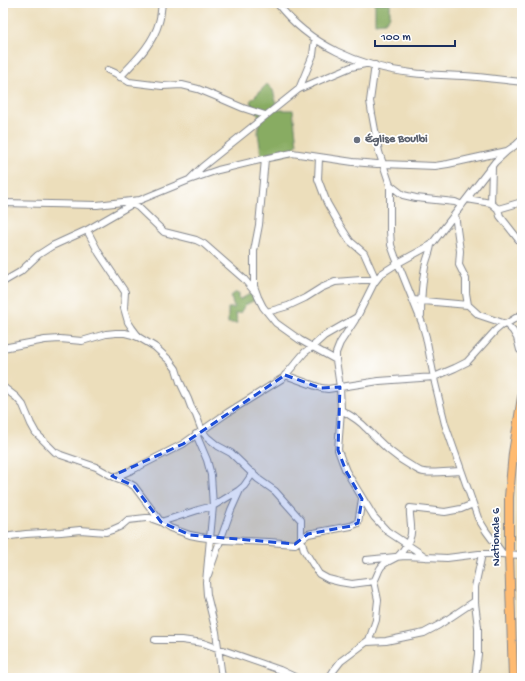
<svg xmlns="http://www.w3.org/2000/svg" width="525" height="681" font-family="'Gochi Hand',sans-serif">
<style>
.forest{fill:#88ac62;stroke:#526e60}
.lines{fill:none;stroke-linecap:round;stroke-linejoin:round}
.minor-casing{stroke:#84868c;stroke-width:8}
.major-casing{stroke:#84868c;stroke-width:10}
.minor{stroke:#fff;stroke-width:6}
.major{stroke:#ffbb71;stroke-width:8}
.marked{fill:#1d4ed8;fill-opacity:0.2;stroke:#1d4ed8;stroke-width:3;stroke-dasharray:8 5;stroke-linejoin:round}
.worship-dot{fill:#6b7280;stroke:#fff;stroke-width:1.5}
.labels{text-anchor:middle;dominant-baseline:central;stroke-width:3.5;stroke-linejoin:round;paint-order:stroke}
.worship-label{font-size:12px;font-weight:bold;fill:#5b616d;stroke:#fff;text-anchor:start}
.street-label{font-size:12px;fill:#1b2f5e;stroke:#fff}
</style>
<rect width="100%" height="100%" fill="#fff"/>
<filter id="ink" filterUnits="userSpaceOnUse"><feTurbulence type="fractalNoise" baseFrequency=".025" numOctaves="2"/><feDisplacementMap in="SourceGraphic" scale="8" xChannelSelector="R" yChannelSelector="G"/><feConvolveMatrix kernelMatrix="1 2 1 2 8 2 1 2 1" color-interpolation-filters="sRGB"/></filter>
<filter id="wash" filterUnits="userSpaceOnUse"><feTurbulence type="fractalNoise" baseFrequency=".012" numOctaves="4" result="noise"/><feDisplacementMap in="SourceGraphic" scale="16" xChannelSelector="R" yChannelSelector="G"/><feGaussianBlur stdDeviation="0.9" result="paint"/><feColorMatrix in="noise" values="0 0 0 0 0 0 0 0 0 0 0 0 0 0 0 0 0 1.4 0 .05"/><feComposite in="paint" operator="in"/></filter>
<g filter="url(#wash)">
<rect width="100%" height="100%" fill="#ecdebb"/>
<!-- forest -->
<path class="forest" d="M375 3H390V16L385 22 375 23Z
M267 84 273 90 278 110H293L297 144 292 153 262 159 258 133 259 116 250 101Z
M235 293H239V299H241L252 293 255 300 245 305 240 313H236L237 323H228V308H234L235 306 233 305 231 296Z"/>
</g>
<g filter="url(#ink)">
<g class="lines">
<!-- minor casing -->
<g class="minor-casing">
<path id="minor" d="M277 3C309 45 360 67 412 73 429 75 447 75 464 76 483 77 503 80 522 82
M375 65 370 101 372 114 379 152 390 185V231L391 245 395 256 422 323 426 337 435 383 445 424 478 518 486 531 503 554
M108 70 115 73 129 82 162 86 182 85 198 89 215 96 243 108 265 115
M120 77C136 60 153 44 159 22 161 16 161 9 162 3
M299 89 313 55 315 39
M265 159 259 225 254 251V286L258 297 263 307 276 323 300 340 336 360
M492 167 491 203 498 209 500 216 504 221 522 244
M190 179 202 167 299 89 351 67 365 64
M390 185 403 195 416 198 455 202 462 205
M467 199 491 203
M3 203 97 205 131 201 140 200 189 180 218 170 268 158 292 153 353 162 377 164H383L435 166 448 164 507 151 516 145 522 139
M126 203 132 204 138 207 164 232 196 240 204 244 244 279 255 292
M498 209 522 202
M455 214 460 251 459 265 466 279V293L468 305
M87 230 99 253 125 292 124 308 128 322 132 328 138 336
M3 282 8 279 20 272 38 255 52 246 87 230 134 203
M413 300 468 305 479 315 506 324 513 331 517 338 520 350H522
M267 312 288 306 305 298 321 288 335 282 361 280H376L364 253 350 241 339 224 327 203 318 179 319 158
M421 315C421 298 422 283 425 267 426 260 430 253 431 245
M355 320 340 343 336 353V360L340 387 341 410 338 450 342 461 346 471 374 517 387 531 426 557
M3 348 45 340 60 339 82 341 106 334 116 333H125L133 335 140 338 155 347 170 361 176 369 180 382 188 399 191 407 196 415 202 431 207 437 218 446 231 453 258 479 275 491 301 520V537L304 550 319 574 328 579 340 582 352 584 374 581C378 576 378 569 383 565 387 561 392 560 397 557 402 553 411 539 411 533 412 524 409 516 410 508L445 512 461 509 473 504
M285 375 321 388 328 389 379 381 434 377 455 368 467 362 495 331 502 325 506 324 522 314
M3 387 16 397 23 405 31 424 36 433 55 452 61 455 96 467 112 476H118L134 469 183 444 227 413 283 378 305 352 312 347 324 336 357 317 374 283 381 274 398 263 431 245 495 162 507 151
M341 410C350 415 359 420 366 428 382 444 393 456 413 467 417 469 420 472 424 472 434 474 451 471 461 471
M196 434 207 460 211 475 213 506 206 582 207 595 216 632 222 678
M114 477 127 482 134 486 161 522 198 510 213 506 238 491 244 486 253 473
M3 537 26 534 61 532 80 530 106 532 112 530 121 526 128 520 146 518H150L161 522 170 528 190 535 200 537 223 540 269 542 295 544 308 534 351 526 358 523 362 499
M366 560 405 556 447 558 479 554H503L522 555
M208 575 231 510 240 490
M155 640H182L203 643 280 670 297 678
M367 642 386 641 424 633 439 625 475 601
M329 678 334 670 341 661 369 640 376 620 377 609 378 600 374 581
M475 678 478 654V627L475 603V587L482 554"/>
</g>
<!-- major casing -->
<g class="major-casing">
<path id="major" d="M513 678 509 554V497L513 453 522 397"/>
</g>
<!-- minor -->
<use href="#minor" class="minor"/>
<!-- major -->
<use href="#major" class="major"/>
</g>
</g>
<!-- marked area -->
<path class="marked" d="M285 375 321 388 340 387 338 450 346 471 362 499 358 523 351 526 308 534 295 544 190 535 161 522 134 486 112 476 183 444Z"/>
<!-- markers -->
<circle class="worship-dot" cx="357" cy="140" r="4"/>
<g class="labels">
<!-- worship labels -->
<g class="worship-label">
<text x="365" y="140">Église Boulbi</text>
</g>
<!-- street labels -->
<g class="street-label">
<text transform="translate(497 537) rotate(-90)">Nationale 6</text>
</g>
</g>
<!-- margin -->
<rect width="525" height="681" fill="none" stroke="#fff" stroke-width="16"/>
<!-- scale -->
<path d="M375 40v6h80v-6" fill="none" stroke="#1b2f5e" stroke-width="2"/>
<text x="381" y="40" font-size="12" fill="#1b2f5e" stroke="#ffffff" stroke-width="3" paint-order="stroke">100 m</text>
</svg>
